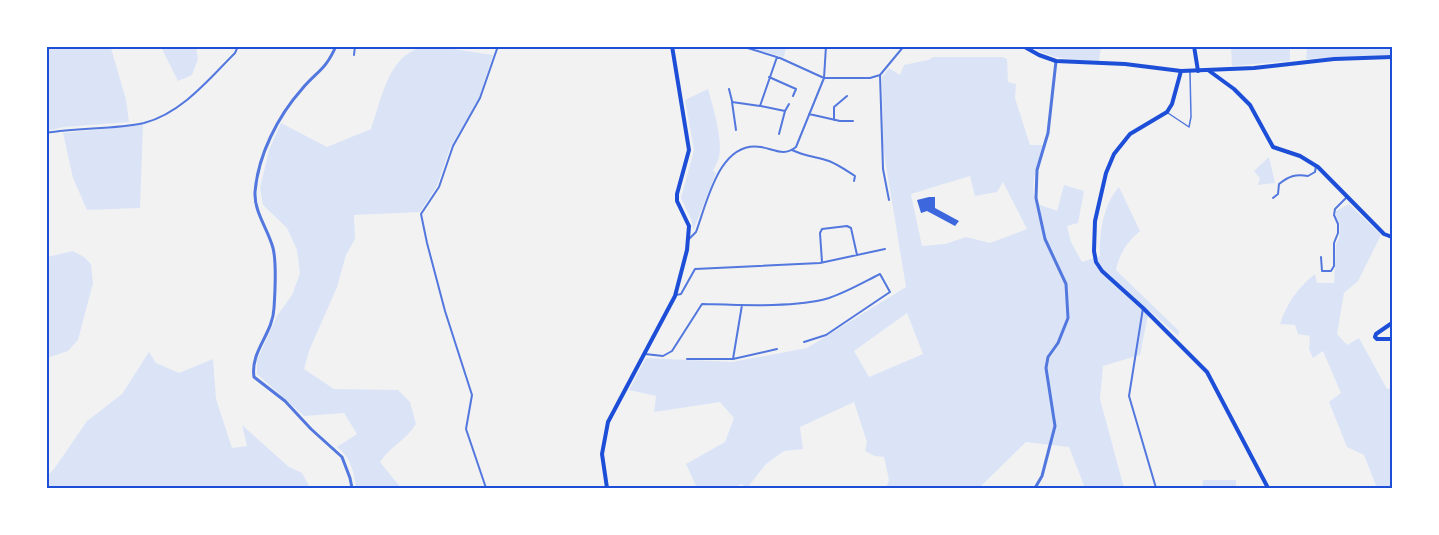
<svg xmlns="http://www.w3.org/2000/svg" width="1439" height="535" font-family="Merriweather,serif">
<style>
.green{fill:#dbe4f7;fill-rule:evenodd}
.building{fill:#3d67dc}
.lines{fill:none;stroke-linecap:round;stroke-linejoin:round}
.service{stroke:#5277de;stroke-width:1.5}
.minor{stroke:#5277de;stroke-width:2}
.tertiary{stroke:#5277de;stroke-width:3}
.secondary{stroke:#1d4ed8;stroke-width:4}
.primary{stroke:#1d4ed8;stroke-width:4}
.neatline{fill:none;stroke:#1d4ed8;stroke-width:2}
</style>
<rect width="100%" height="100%" fill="#f2f2f2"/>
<!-- green -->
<path class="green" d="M47 46 113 47 111 48 126 100 129 122 64 127 47 131Z
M433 46 493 55 479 98 450 148 437 186 420 212 354 215 355 239 346 255 337 287 309 351 304 369 334 389 398 390 410 402 416 424C407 439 390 447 380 462L401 488H356C354 472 351 458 337 447L357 434 344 413 304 416 257 374V360L277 316 292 295 300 273 297 250 287 228 263 205 260 188 269 150 281 123 327 147 371 129C383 96 389 47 433 46Z
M161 47H196L198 59 192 75 178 81Z
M746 47H786L784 57Z
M1031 47H1101L1099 61C1074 60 1053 60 1031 47Z
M1231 47H1290V61L1232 66Z
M1307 47H1392V55L1306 59Z
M933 57H1003L1007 59 1008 82 1016 84 1015 98 1030 145H1043C1039 159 1026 194 1039 204 1043 207 1052 208 1057 211L1064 185 1084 191 1078 223 1067 226 1071 242 1082 262 1100 256C1099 234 1103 205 1119 187L1140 231C1128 241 1119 254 1116 270L1179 331 1178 336 1149 310 1140 355 1103 366 1100 399 1124 488H1085L1069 447 1026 442 979 488H886L889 480 884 457 875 456 865 451 867 442 854 402 800 427 803 449 784 451 766 464 747 488 742 484 733 488H697L686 464 725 442 734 418 720 402 654 412 656 396 629 390 646 358 732 362 807 348 906 287 883 147 882 77 889 68 900 75 904 65 928 60ZM970 176 975 196 997 192 1003 182 1027 229 990 243 966 237 945 244 922 246 911 194ZM907 313 923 354 869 377 854 351Z
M708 89C713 107 723 139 719 157 718 162 715 166 713 171L716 173 695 226 693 229 691 219 681 198 694 150 685 100Z
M143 125 140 208 87 210 73 178 63 133Z
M1269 157 1275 183 1258 185 1260 178 1254 171Z
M1349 204 1381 235 1358 281 1344 293 1337 334 1347 345 1359 338 1387 389 1392 388V488H1377L1364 455 1347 447 1329 402 1341 393 1323 351 1313 358 1309 349 1310 336 1298 334 1295 325 1280 324C1286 305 1298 287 1315 274L1317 283H1334L1336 244 1339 238 1340 225 1336 216V211Z
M73 251 84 257 91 264 93 283 78 340 68 351 50 357 47 365V257Z
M149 352 156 363 179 373 213 359 216 399 232 448 247 446 242 425 289 467 302 473 310 488H47V476L54 469 87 421 122 394Z
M1203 480H1236V488H1202Z"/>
<!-- building -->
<path class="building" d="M929 197H935V208L959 221 955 226 927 211 921 213 917 200Z"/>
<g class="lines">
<!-- service -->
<path class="service" d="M1168 113 1189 127 1191 117 1190 72"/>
<!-- minor -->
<path class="minor" d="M741 46 780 58 824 78H870L880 75 904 46
M354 55 355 46
M880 75 883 169 889 200
M769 77 796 89 793 96
M729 89 732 101
M761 106 785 111 779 134
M785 111 789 104
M809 114 840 121H853
M834 120V107L847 96
M736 130 732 102 760 106 777 57
M46 133C79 127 112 130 144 123 182 113 209 79 235 53L238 46
M792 150C804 156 817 157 829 161 839 165 847 171 855 176L854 181
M1273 198 1278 194 1279 184C1289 176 1295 174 1308 176L1315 172 1316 166
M689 239 696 232C707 203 719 140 761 147 774 149 784 157 796 147L824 78 826 46
M1321 257 1322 271H1331L1334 266V243L1338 233V224L1334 215 1335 209 1348 196
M822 262 820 233 822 229 847 226 851 228 857 255
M676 295 681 294 695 269 820 263 885 249
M1143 308 1129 396 1156 488
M645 354 663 356 672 351 702 304C737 305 796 308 829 298 847 292 864 282 880 274L890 292 826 335 804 342
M687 359H733L777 349
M733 359 742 305
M486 488 466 429 472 395 445 311 427 243 421 214 439 187 453 146 480 98 498 46"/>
<!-- tertiary -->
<path class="tertiary" d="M336 46C325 71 317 71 302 89 278 116 258 155 255 192 254 212 268 229 273 248 277 264 275 292 274 308 273 334 250 351 254 377L285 401 311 429 342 457 350 478 352 488
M1035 488 1042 476 1055 426 1046 368 1048 357 1058 343 1068 318 1066 284 1045 239 1036 198 1037 170 1048 133 1056 61"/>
<!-- secondary -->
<path class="secondary" d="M1194 46 1198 71
M1208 70 1234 89 1250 105 1273 147 1300 156 1318 167 1384 234 1392 237
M1392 323 1376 334 1375 337 1377 339H1392
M607 488 602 454 608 422 675 296 687 250 689 226 677 201V194L689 150 672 46"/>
<!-- primary -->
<path class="primary" d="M1023 46 1039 55 1056 61 1125 64 1181 71 1254 68 1334 59 1392 57
M1181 71 1172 104 1167 112 1130 134 1114 154 1106 173 1095 221 1094 251 1096 262 1102 271 1143 308 1207 372 1268 488"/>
</g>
<!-- border -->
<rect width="1439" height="535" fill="none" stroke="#ffffff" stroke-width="96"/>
<rect x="48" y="48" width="1343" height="439" class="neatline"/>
</svg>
